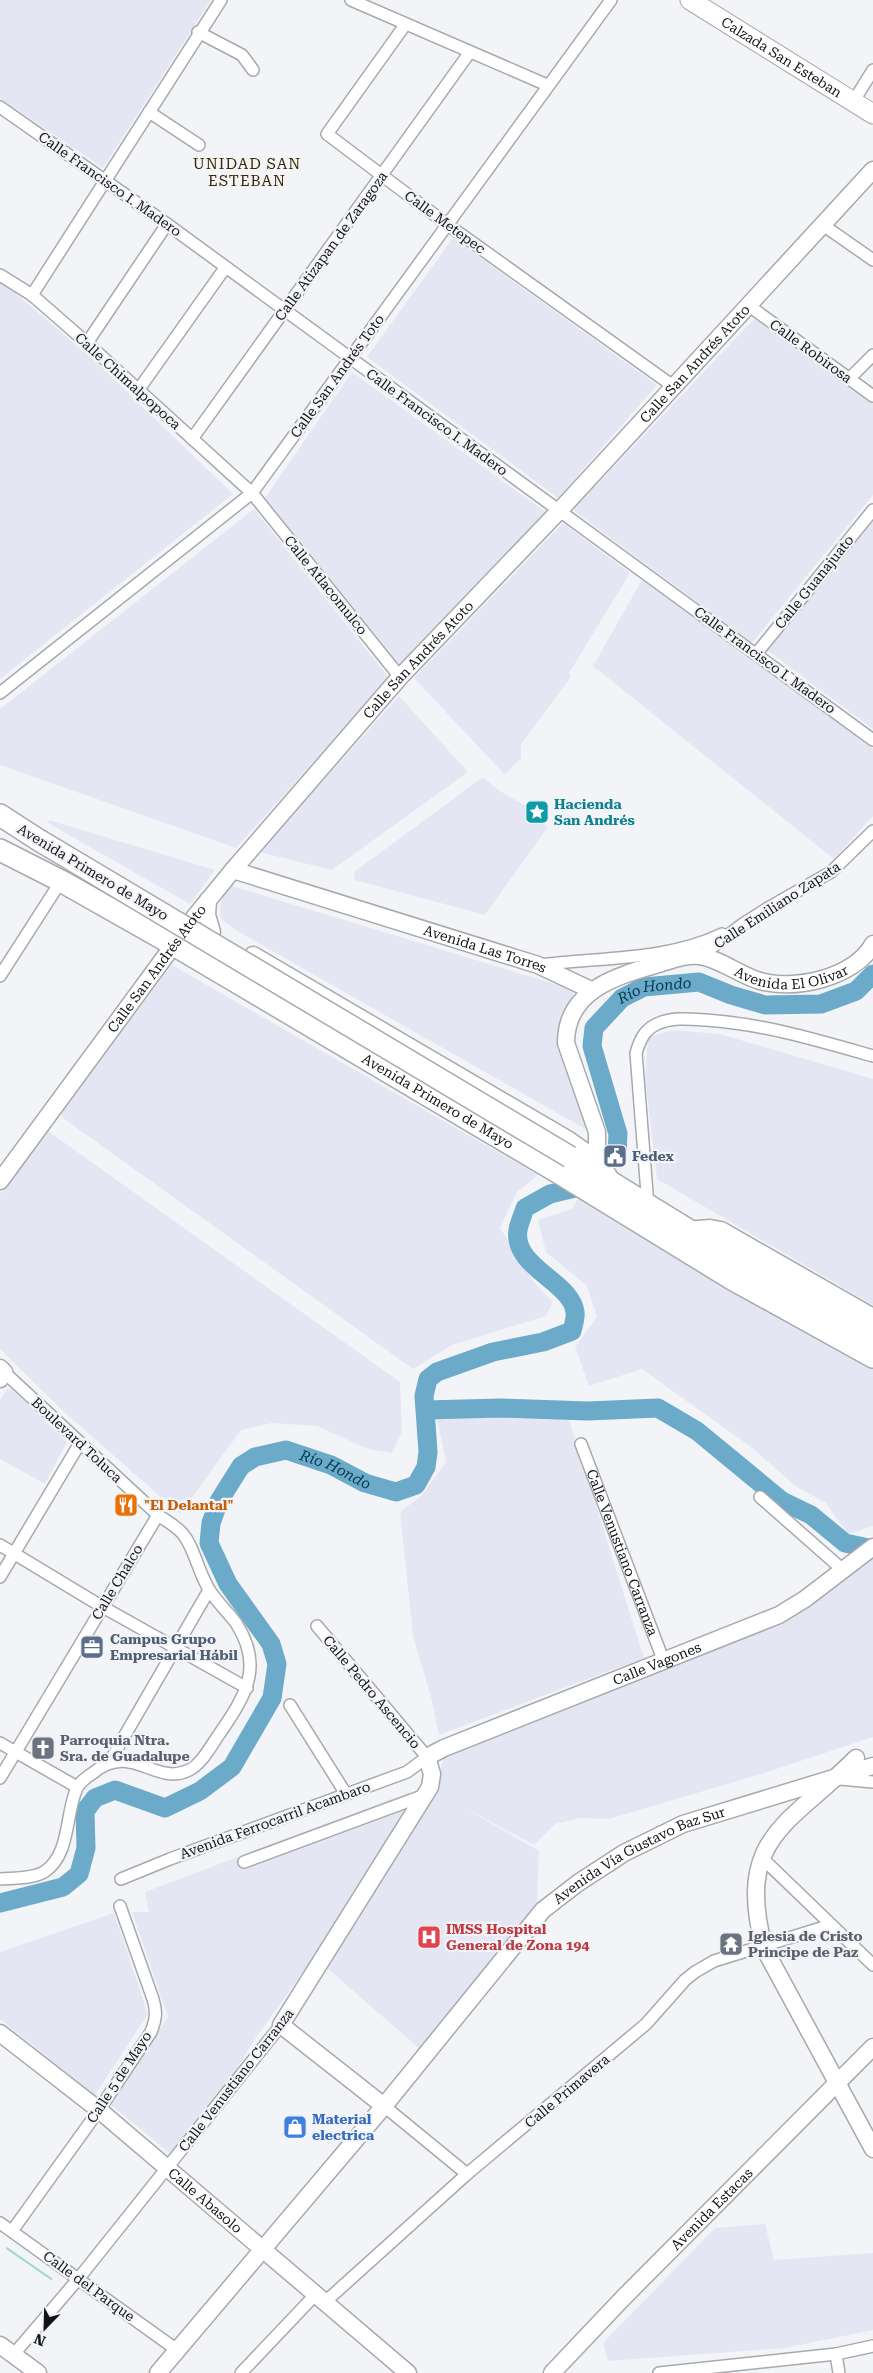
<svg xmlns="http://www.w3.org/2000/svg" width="873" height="2373" font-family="'Roboto Serif',serif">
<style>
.built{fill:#e4e7f3}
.green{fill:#9ddcbc}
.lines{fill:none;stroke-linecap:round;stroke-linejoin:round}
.river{stroke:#6baac9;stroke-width:19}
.street-casing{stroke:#a8a9ad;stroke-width:14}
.secondary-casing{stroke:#a8a9ad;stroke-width:19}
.primary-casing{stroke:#a8a9ad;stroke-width:21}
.highway-casing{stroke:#a8a9ad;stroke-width:24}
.street{stroke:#fff;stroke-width:11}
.secondary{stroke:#fff;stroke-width:16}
.primary{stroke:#fff;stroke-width:19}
.highway{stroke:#fff;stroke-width:21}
.highway-bridge-casing{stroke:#a8a9ad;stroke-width:24;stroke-linecap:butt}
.highway-bridge{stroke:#fff;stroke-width:21}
.labels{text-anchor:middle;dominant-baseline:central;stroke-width:4.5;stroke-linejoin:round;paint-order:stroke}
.street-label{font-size:14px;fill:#131415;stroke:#f3f4f8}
.culture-label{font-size:14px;font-weight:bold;fill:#0d838f;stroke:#f3f4f8;text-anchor:start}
.service-label{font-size:14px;font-weight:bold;fill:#4e5e75;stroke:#f3f4f8;text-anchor:start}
.food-label{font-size:14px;font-weight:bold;fill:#c56008;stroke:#f3f4f8;text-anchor:start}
.worship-label{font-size:14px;font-weight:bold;fill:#5b616d;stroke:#f3f4f8;text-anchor:start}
.health-label{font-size:14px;font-weight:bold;fill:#be3a42;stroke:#f3f4f8;text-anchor:start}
.shop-label{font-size:14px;font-weight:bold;fill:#366cbe;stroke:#f3f4f8;text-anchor:start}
.neighbourhood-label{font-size:15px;letter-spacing:1px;fill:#3a2800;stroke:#f3f4f8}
.water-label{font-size:15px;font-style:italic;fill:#003a4f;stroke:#f3f4f8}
</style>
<rect width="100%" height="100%" fill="#f3f4f8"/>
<!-- built -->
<path class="built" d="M0 0H211L103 168 0 98Z
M453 238 657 385 558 498 367 357Z
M0 280 96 362 233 494 0 679Z
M755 318 873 404V495L752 643 573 510Z
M352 372 547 513 400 665 265 498Z
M254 509 389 678 236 848 0 765V709Z
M873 520V729L767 650Z
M563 523 630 573 569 673 571 677 521 744V758L505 775 414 678Z
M642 580 873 749V816L834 859 593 666Z
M399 696 468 772 332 870 259 852Z
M483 777 498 790 537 812 538 821 548 827 485 915 355 880 354 872Z
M49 820 215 870 190 904 48 823Z
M232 886 575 990 561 1024 594 1134 239 932 221 919 220 905 225 888Z
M172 965 538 1175 517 1192 500 1228 533 1281 553 1302 546 1316 452 1345 413 1369 63 1118 61 1111Z
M673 1030 720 1034 873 1079V1305L657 1179 645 1076 648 1037Z
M48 1131 400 1382 402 1432 392 1453 368 1449 317 1426 272 1423 241 1430 180 1514 62 1410 0 1349V1194Z
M580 1195 873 1363V1526L848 1534 826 1503 797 1487 751 1447 642 1369 589 1386 575 1347 597 1317 587 1286 546 1252 538 1220 572 1209Z
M7 1389H12L67 1442 45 1484 0 1459V1400Z
M436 1413 568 1417 644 1658 439 1735 431 1697 413 1636 400 1512 422 1495 446 1462Z
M873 1559V1737L761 1774 609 1819 580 1818 555 1824 534 1845 465 1808 539 1851 537 1907 421 2050 327 1968 436 1792 444 1755 454 1748 739 1640 778 1620Z
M410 1792 409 1805 305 1969 255 2039 223 2091 172 2155 110 2104 168 2017 132 1912H149L145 1892Z
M114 1913 148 2014 95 2095 0 2019V1952Z
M765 2224 774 2260 873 2253V2330L785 2348 608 2361 603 2343 715 2228Z"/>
<!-- green -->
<path class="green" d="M7 2247 53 2279 51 2280 6 2249Z"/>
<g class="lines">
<!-- river -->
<g class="river">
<path id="s1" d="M617 1153 618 1134 592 1046 594 1028 622 998 644 987 699 982 731 995 765 1005 821 1004 856 991 873 974"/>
<path d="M426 1410 501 1408 588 1411 658 1408 697 1431 782 1501 811 1515 845 1543 873 1549"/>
<path id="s2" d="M0 1903 63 1887 79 1874 86 1848 85 1811 95 1798 115 1790 165 1808 200 1791 232 1767 272 1698 277 1664 271 1644 228 1584 209 1543 211 1523 219 1501 241 1466 255 1457 286 1450 331 1465 365 1483 396 1492 416 1485 426 1467 428 1452 424 1396 428 1379 437 1372 493 1352 543 1342 572 1331C573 1326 576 1318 575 1312 572 1282 512 1267 518 1230 519 1223 523 1215 525 1208L550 1194 575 1188"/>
</g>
<!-- street casing -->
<g class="street-casing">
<g id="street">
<path d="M351 0 547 85"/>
<path d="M405 25 327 134 448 225 673 386"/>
<path d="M198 32 242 55 253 70"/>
<path d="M853 102 873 70"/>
<path d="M0 107 167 224 873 740"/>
<path d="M149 112 199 145"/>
<path d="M823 225 873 260"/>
<path d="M0 275 32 295 87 343 252 493 400 677"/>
<path d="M32 295 221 0"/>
<path d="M748 305 873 396"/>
<path d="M87 343 167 224"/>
<path d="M849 379 873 355"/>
<path d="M139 389 225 268"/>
<path d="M192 439 470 52"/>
<path d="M756 654 873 510"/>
<path d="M0 693 252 493 611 0"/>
<path d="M701 956 740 926 768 908 831 872 873 831"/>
<path d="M539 965C599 957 666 961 722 934"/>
<path d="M0 976 61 881"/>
<path d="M648 1206 636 1053C640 1040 644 1030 657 1024 672 1017 690 1019 706 1020 764 1024 817 1040 873 1056"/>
<path id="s3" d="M581 1444 664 1662"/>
<path d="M760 1497 843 1570"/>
<path d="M0 1545 101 1606 247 1688"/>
<path d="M0 1577 80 1443"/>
<path d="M290 1705 346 1794"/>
<path d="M0 1743 77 1787"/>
<path d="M110 1761 209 1590"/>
<path d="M0 1778 158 1515"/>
<path d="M840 1779 873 1782"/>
<path d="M761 1857 873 1965"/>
<path d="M244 1862 425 1795"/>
<path d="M0 1879C13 1878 32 1879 44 1872 71 1855 65 1813 77 1788 79 1783 88 1776 93 1773 132 1741 156 1787 189 1770 202 1764 212 1744 220 1733 246 1695 264 1666 236 1623 228 1612 217 1602 210 1591 199 1575 194 1546 182 1533 176 1526 165 1520 158 1515L4 1372"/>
<path d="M121 1879 170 1859 407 1772 427 1757 317 1626"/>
<path d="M384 2106 467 2174"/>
<path d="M0 2223 177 2350"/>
<path d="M12 2231 99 2110 151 2032C156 2019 157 2012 153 1999L120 1906"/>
<path d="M325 2302 467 2174 646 2024 685 1980 695 1972 714 1961 831 1925"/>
<path d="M14 2354 79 2278 281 2025"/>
<path d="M836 2354 839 2373"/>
<path d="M241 2373 316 2294"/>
<path d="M659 2373 836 2354 873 2346"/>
</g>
</g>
<!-- secondary casing -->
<g class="secondary-casing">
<g id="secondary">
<path id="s4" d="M233 870 538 965 591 990"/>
<path d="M208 900 207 915 212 932"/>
<path d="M253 955 569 1140C586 1152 602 1161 611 1180"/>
<path id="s5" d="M597 1160V1132L566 1043C566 991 614 977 655 965 669 961 685 954 700 956 720 959 738 974 757 980 792 992 855 978 873 944"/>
<path id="s6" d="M0 1181 192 920 233 870 400 677 560 510 873 170"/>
<path d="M687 1230 710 1228 721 1230 873 1317"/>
<path d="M0 1368 4 1372 0 1379"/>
<path d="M856 1758C789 1826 735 1836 764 1948L873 2149"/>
<path id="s7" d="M0 2033 99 2110 408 2373"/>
<path id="s8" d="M384 2106 281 2025 430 1787 432 1774 427 1757 444 1748 779 1615 805 1599 873 1547"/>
<path d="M0 2345 38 2373"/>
<path id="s9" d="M158 2373 384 2106 543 1910 578 1883 624 1853 683 1824 873 1766"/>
<path id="s10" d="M552 2373 624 2297 873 2047"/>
</g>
</g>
<!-- primary casing -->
<g class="primary-casing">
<g id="primary">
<path id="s11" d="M690 0 873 114"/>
</g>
</g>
<!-- highway casing -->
<g class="highway-casing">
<g id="highway">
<path d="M0 815 37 839"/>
<path id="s12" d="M0 850 61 881 174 945 559 1173 732 1279 873 1357"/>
<path d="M570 1157 719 1249 873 1336"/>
</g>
</g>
<!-- street -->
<use href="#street" class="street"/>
<!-- secondary -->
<use href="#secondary" class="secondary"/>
<!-- primary -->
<use href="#primary" class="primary"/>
<!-- highway -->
<use href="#highway" class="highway"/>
<!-- highway-bridge casing -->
<g class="highway-bridge-casing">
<path id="highway-bridge" d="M37 839 570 1157"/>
</g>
<!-- highway-bridge -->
<use href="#highway-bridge" class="highway-bridge"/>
</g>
<!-- icons -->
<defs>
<g id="sight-square" transform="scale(1.25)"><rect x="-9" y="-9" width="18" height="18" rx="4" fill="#0f9aa8" stroke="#f3f4f8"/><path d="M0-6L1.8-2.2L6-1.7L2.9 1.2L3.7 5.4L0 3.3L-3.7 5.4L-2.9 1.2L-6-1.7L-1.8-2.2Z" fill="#fff"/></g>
<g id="civic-square" transform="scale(1.25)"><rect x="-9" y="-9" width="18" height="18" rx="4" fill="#5c6f8a" stroke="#f3f4f8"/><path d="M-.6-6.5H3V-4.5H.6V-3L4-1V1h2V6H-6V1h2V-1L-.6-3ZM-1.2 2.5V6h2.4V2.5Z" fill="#fff"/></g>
<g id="restaurant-square" transform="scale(1.25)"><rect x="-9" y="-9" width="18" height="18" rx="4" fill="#e8710a" stroke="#f3f4f8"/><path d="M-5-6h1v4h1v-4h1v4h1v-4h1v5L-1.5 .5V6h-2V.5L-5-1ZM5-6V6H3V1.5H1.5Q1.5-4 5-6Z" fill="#fff"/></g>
<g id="office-square" transform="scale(1.25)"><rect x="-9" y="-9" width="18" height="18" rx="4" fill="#5c6f8a" stroke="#f3f4f8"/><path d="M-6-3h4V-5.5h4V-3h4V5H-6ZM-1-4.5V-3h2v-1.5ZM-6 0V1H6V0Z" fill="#fff"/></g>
<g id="church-square" transform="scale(1.25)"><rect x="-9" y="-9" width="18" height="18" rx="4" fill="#6b7280" stroke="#f3f4f8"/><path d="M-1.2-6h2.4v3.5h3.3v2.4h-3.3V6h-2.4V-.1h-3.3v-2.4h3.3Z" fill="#fff"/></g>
<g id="hospital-square" transform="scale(1.25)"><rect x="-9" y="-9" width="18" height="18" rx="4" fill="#e0444e" stroke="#f3f4f8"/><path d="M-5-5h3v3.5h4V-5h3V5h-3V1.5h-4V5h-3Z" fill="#fff"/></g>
<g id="temple-square" transform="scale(1.25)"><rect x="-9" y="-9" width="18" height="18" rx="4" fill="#6b7280" stroke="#f3f4f8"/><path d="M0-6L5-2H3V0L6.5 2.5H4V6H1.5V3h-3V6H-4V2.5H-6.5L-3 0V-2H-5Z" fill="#fff"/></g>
<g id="shop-square" transform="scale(1.25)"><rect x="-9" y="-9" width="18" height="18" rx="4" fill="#3f7fe0" stroke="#f3f4f8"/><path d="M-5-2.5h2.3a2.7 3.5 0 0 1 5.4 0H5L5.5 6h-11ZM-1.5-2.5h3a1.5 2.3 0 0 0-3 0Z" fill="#fff"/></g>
</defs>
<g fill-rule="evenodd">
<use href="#sight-square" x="537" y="812"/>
<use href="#civic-square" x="615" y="1156"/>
<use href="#restaurant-square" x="126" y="1505"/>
<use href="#office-square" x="92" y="1647"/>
<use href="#church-square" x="43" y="1748"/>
<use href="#hospital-square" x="429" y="1937"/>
<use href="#temple-square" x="731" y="1944"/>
<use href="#shop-square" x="295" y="2127"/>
</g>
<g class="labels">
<!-- street labels -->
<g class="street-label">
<text stroke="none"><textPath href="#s11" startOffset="108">Calzada San Esteban</textPath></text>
<text transform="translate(110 184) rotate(35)">Calle Francisco I. Madero</text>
<text transform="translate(445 222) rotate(36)">Calle Metepec</text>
<text transform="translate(331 246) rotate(-54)">Calle Atizapan de Zaragoza</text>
<text transform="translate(811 351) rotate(36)">Calle Robirosa</text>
<text stroke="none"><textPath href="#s6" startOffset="1074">Calle San Andrés Atoto</textPath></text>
<text transform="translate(337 376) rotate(-54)">Calle San Andrés Toto</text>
<text transform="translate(128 381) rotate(42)">Calle Chimalpopoca</text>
<text transform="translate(437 422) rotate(36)">Calle Francisco I. Madero</text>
<text transform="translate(814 582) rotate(-51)">Calle Guanajuato</text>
<text transform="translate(326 585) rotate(51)">Calle Atlacomulco</text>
<text stroke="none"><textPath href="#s6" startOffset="669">Calle San Andrés Atoto</textPath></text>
<text transform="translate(765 660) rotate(36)">Calle Francisco I. Madero</text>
<text transform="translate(93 872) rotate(31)">Avenida Primero de Mayo</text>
<text transform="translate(777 905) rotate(-33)">Calle Emiliano Zapata</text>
<text stroke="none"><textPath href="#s4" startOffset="264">Avenida Las Torres</textPath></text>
<text stroke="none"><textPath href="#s5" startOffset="394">Avenida El Olivar</textPath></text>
<text stroke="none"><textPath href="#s6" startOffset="264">Calle San Andrés Atoto</textPath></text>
<text stroke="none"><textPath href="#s12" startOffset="505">Avenida Primero de Mayo</textPath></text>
<text transform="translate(77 1440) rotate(43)">Boulevard Toluca</text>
<text stroke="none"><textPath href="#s3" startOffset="116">Calle Venustiano Carranza</textPath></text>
<text transform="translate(117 1582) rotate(-59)">Calle Chalco</text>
<text stroke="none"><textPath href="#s8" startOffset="691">Calle Vagones</textPath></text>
<text transform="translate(372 1692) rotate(50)">Calle Pedro Ascencio</text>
<text transform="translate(275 1820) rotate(-20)">Avenida Ferrocarril Acambaro</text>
<text stroke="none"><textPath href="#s9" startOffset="714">Avenida Vía Gustavo Baz Sur</textPath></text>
<text transform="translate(119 2077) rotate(-57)">Calle 5 de Mayo</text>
<text transform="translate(236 2080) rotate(-52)">Calle Venustiano Carranza</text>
<text transform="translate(567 2091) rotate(-40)">Calle Primavera</text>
<text stroke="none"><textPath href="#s7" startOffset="265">Calle Abasolo</textPath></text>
<text stroke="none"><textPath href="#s10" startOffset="229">Avenida Estacas</textPath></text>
<text transform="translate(89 2286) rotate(36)">Calle del Parque</text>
</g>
<!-- culture labels -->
<g class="culture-label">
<text x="554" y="804">Hacienda<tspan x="554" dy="16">San Andrés</tspan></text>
</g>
<!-- service labels -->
<g class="service-label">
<text x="632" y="1156">Fedex</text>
<text x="110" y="1639">Campus Grupo<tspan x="110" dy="16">Empresarial Hábil</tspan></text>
</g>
<!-- food labels -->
<g class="food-label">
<text x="144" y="1505">"El Delantal"</text>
</g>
<!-- worship labels -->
<g class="worship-label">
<text x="60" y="1740">Parroquia Ntra.<tspan x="60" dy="16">Sra. de Guadalupe</tspan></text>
<text x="748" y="1936">Iglesia de Cristo<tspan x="748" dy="16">Principe de Paz</tspan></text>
</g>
<!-- health labels -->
<g class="health-label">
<text x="446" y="1929">IMSS Hospital<tspan x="446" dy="16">General de Zona 194</tspan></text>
</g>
<!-- shop labels -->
<g class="shop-label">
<text x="312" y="2119">Material<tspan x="312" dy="16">electrica</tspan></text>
</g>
<!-- neighbourhood labels -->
<g class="neighbourhood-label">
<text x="247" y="164">UNIDAD SAN<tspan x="247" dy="17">ESTEBAN</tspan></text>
</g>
<!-- water labels -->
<g class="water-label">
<text stroke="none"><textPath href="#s1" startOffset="204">Río Hondo</textPath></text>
<text stroke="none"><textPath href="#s2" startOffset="760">Río Hondo</textPath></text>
</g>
</g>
<!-- north arrow -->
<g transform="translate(45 2328) rotate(203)" stroke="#f3f4f8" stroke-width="4" paint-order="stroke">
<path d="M0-4L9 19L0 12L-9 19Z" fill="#131415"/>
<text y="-8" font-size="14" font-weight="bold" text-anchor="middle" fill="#131415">N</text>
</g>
</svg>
